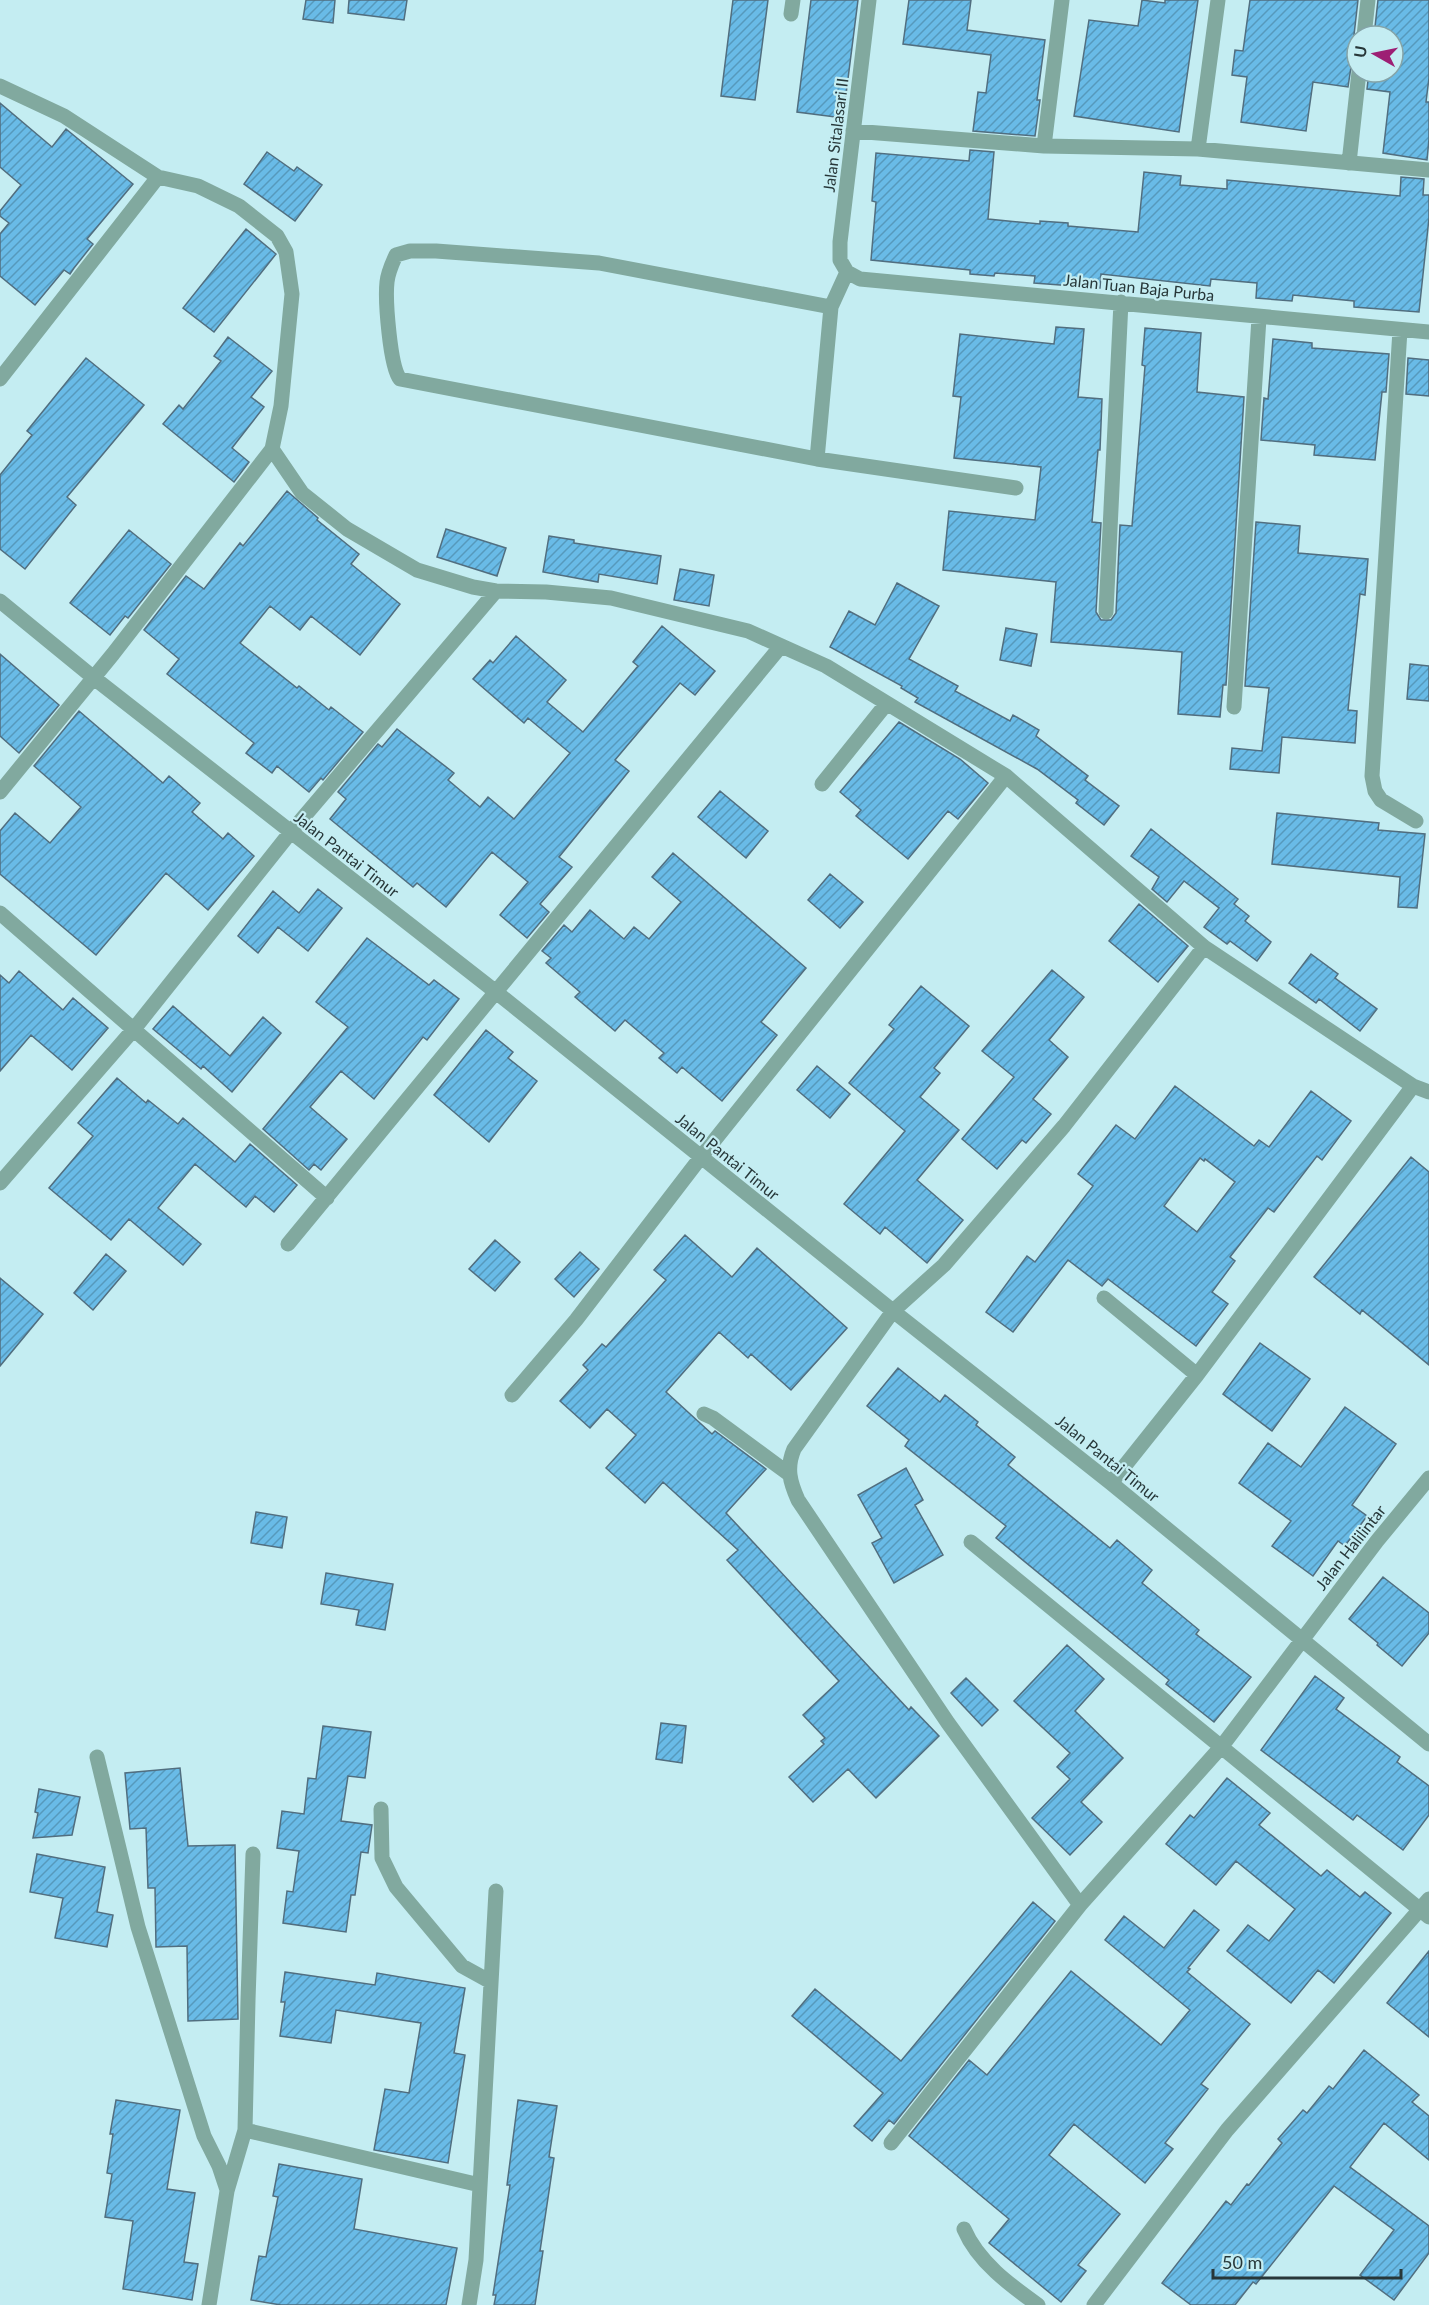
<svg xmlns="http://www.w3.org/2000/svg" width="1429" height="2305" font-family="Lato,sans-serif">
<style>
.building{fill:url(#building-hatch);stroke:#516e7f;stroke-width:1.5;fill-rule:evenodd}
.lines{fill:none;stroke-linecap:round;stroke-linejoin:round}
.minor{stroke:#81a99f;stroke-width:15}
.labels{text-anchor:middle;dominant-baseline:central;stroke-width:4.5;stroke-linejoin:round;paint-order:stroke}
.street-label{font-size:16px;fill:#273739;stroke:#c4edf2}
</style>
<defs>
<pattern id="building-hatch" width="6" height="6" patternUnits="userSpaceOnUse" patternTransform="scale(1.5)"><rect width="6" height="6" fill="#69bbe7"/><path d="M-1 1l2-2M0 6l6-6M5 7l2-2" fill="none" stroke="#5699bc"/></pattern>
</defs>
<rect width="100%" height="100%" fill="#c4edf2"/>
<!-- building -->
<path class="building" d="M306 0H335L333 23 303 19Z
M349 0H407L404 20 348 13Z
M733 0H768L755 100 721 96Z
M811 0H858L843 118 797 112Z
M909 0H971L967 30 1045 40 1037 100H1040L1035 136 973 131 978 92 986 93 991 55 903 44Z
M1142 0 1165 3V0H1198L1179 132 1074 116 1089 20 1138 26Z
M1250 0H1358L1354 35 1357 42V63L1351 67 1348 87 1313 82 1306 131 1241 122 1247 77 1232 75 1235 50 1243 51Z
M1378 0H1429V78L1426 102H1429V139L1427 160 1383 153 1390 92 1367 89 1369 72H1393V36H1374Z
M0 103 52 147 66 129 133 184 87 239 93 244 74 268 70 274 64 270 35 305 0 276V234L9 223 0 216V211L21 185 0 167Z
M970 150 994 152 988 219 1040 224V221L1068 223V226L1138 232 1144 172 1181 176 1180 185 1227 189V180L1400 196 1401 177 1424 179 1423 195H1429V218L1419 312 1354 307V301L1293 295 1292 301 1256 298 1257 283 1211 279 1210 286 1101 274 1100 288 1034 283 1035 276 995 273 994 276 970 274V270L871 260 876 202 872 201 876 153 969 161Z
M267 152 294 171 297 167 322 185 295 221 244 184Z
M246 229 276 254 214 332 183 308Z
M1056 327 1084 329 1078 397 1102 399 1100 450H1098L1092 522 1101 523 1096 612 1101 620H1111L1116 613 1120 525 1132 526 1145 366 1142 365 1145 328 1201 333 1197 392 1244 397 1226 685H1223L1220 717 1178 714 1182 652 1051 642 1056 582 943 570 949 511 1035 520 1041 467 954 458 961 397 953 396 960 334 1054 344Z
M228 337 272 371 251 397 264 407 232 448 249 462 234 482 163 424 179 405 183 409 221 361 214 356Z
M1273 339 1312 343V348L1389 354 1386 392H1382L1375 460 1314 455 1315 445 1261 440 1264 398 1268 399Z
M86 358 144 405 67 497 76 505 25 569 0 549V475L32 435 27 431Z
M1408 358 1429 360V396L1406 394Z
M287 491 318 518 317 520 359 554 351 564 400 604 360 655 311 616 300 630 270 606 240 643 297 688 299 686 329 710 331 707 363 732 323 780 321 778 309 792 277 766 272 773 246 753 254 743 167 674 179 659 144 630 186 576 204 589 240 543 243 546Z
M1256 522 1300 526 1298 553 1368 559 1365 595 1360 594 1348 710 1357 711 1355 743 1282 737 1279 773 1230 769 1232 748 1262 751 1269 688 1245 686Z
M446 529 506 548 497 576 437 557Z
M129 530 171 564 128 618 125 616 110 635 70 603Z
M549 536 574 540V543L661 556 657 584 599 574 598 582 543 572Z
M680 569 714 575 709 606 674 600Z
M897 583 939 606 909 659 958 686 955 691 1010 721 1013 715 1039 730 1036 736 1088 776 1085 780 1119 806 1104 825 1076 803 1078 800 1037 769 915 702 918 698 901 688 902 686 830 647 849 611 875 625Z
M662 626 715 671 695 695 680 683 615 760 629 771 559 857 572 867 540 904 549 912 527 938 500 915 528 882 492 852 446 907 417 883 413 887 330 819 346 799 338 792 378 744 382 747 397 729 454 773 448 780 480 807 488 797 514 819 570 753 528 718 524 723 473 679 490 660 493 663 516 636 566 680 547 702 583 732 638 666 633 662Z
M1006 628 1037 634 1031 666 1000 660Z
M0 654 59 705 19 753 0 736Z
M1410 664 1429 666V701L1407 699Z
M79 711 163 783 169 776 200 803 192 812 223 839 228 833 254 856 208 910 166 873 96 955 0 874V831L15 813 50 843 81 807 34 766Z
M899 722 960 759 988 783 958 819 948 811 908 859 856 816 861 810 840 792Z
M720 791 768 831 746 858 698 817Z
M1277 813 1379 823 1378 830 1425 834 1417 908 1398 907 1400 877 1272 864Z
M1151 829 1238 899 1234 904 1249 916 1245 921 1271 942 1257 961 1230 941 1227 944 1204 927 1219 908 1184 881 1167 902 1152 889 1159 877 1131 856Z
M673 853 806 968 761 1022 777 1035 722 1101 682 1067 677 1073 659 1058 664 1053 625 1020 615 1031 575 997 580 992 546 963 551 958 542 951 564 925 572 932 590 910 624 939 634 927 649 939 681 902 652 877Z
M830 874 863 902 840 928 808 900Z
M318 889 342 908 308 951 278 927 258 953 238 936 273 891 299 913Z
M1139 904 1188 946 1158 982 1109 941Z
M367 938 429 985 434 980 459 999 427 1040 423 1037 374 1099 341 1071 310 1107 347 1139 321 1170 314 1164 309 1170 263 1129 348 1027 316 1002Z
M1311 954 1338 974 1335 978 1377 1009 1360 1031 1319 999 1316 1003 1289 983Z
M1052 970 1084 997 1049 1040 1068 1057 1033 1099 1051 1114 1026 1143 1022 1140 997 1169 962 1139 1014 1077 982 1051Z
M19 971 63 1010 73 998 108 1028 72 1070 31 1035 0 1071V975L9 983Z
M921 986 969 1026 934 1068 940 1073 920 1097 959 1130 917 1180 963 1220 927 1263 885 1227 880 1234 844 1204 905 1131 849 1083 894 1029 889 1025Z
M173 1006 230 1056 263 1017 281 1033 232 1092 203 1066 201 1069 153 1029Z
M486 1030 513 1052 508 1058 537 1081 489 1142 434 1095Z
M817 1066 850 1094 830 1118 797 1090Z
M117 1078 146 1103 148 1100 178 1124 183 1118 235 1162 250 1144 297 1185 274 1212 255 1196 246 1207 195 1164 158 1208 201 1244 183 1265 129 1219 111 1240 49 1188 93 1136 78 1123Z
M1175 1086 1254 1146 1259 1140 1269 1147 1311 1091 1351 1121 1322 1160 1317 1156 1274 1212 1268 1208 1230 1257 1235 1261 1212 1292 1228 1304 1196 1346 1108 1279 1102 1286 1068 1260 1013 1332 986 1312 1027 1256 1035 1262 1093 1186 1078 1174 1116 1125 1135 1139ZM1200 1158 1204 1161 1205 1159 1235 1182 1197 1232 1164 1206Z
M1411 1157 1429 1172V1365L1362 1310 1360 1314 1314 1277Z
M685 1235 732 1277 757 1248 847 1328 791 1390 751 1354 748 1358 719 1332 666 1392 712 1434 715 1431 766 1469 726 1513 909 1710 911 1707 939 1736 876 1798 848 1769 813 1802 789 1777 824 1744 821 1741 825 1738 803 1715 839 1681 727 1560 738 1550 663 1482 645 1503 606 1468 636 1435 607 1409 590 1428 560 1401 588 1370 583 1365 602 1344 606 1347 666 1280 654 1270Z
M495 1240 520 1262 495 1291 469 1269Z
M580 1252 599 1269 574 1297 555 1279Z
M106 1254 126 1271 93 1310 74 1293Z
M0 1278 43 1314 0 1366Z
M1260 1343 1310 1379 1272 1431 1223 1394Z
M898 1368 940 1402 945 1395 978 1422 976 1425 1015 1457 1008 1465 1110 1548 1117 1540 1152 1570 1142 1583 1199 1630 1196 1634 1251 1677 1214 1722 1166 1684 1169 1680 996 1538 1006 1526 905 1446 909 1440 867 1406Z
M1345 1407 1396 1444 1352 1505 1367 1516 1345 1546 1338 1541 1313 1576 1272 1546 1291 1521 1239 1483 1268 1443 1301 1467Z
M906 1468 923 1500 915 1505 943 1555 894 1583 872 1543 882 1538 858 1495Z
M256 1512 287 1517 282 1548 251 1543Z
M326 1573 393 1584 385 1630 356 1625 359 1610 321 1604Z
M1383 1577 1429 1613V1633L1402 1666 1377 1645 1378 1643 1349 1619Z
M1067 1645 1104 1679 1075 1711 1123 1758 1081 1802 1102 1822 1070 1855 1032 1818 1070 1779 1057 1767 1070 1753 1014 1701Z
M1315 1676 1344 1698 1336 1709 1400 1757 1397 1762 1429 1786V1815L1403 1850 1357 1815 1353 1820 1261 1750Z
M966 1678 998 1710 982 1726 951 1693Z
M661 1723 686 1726 682 1763 656 1759Z
M323 1726 371 1732 365 1778 348 1776 341 1821 372 1825 368 1853 361 1852 355 1895H351L346 1932 283 1923 287 1891 293 1892 299 1851 277 1848 282 1811 304 1814 308 1778 316 1779Z
M180 1768 188 1846 235 1845 238 2019 188 2021 187 1946 156 1947 155 1888H148L146 1828 130 1829 125 1773Z
M1227 1778 1270 1813 1259 1825 1321 1876 1327 1870 1360 1897 1365 1892 1391 1913 1334 1983 1318 1970 1291 2003 1227 1951 1248 1925 1269 1941 1295 1909 1236 1861 1216 1885 1166 1844 1190 1815 1194 1818Z
M39 1789 80 1797 72 1835 33 1838 38 1813 35 1812Z
M37 1854 105 1867 97 1912 113 1915 107 1947 55 1938 63 1898 30 1892Z
M1033 1902 1055 1921 894 2124 889 2120 872 2141 854 2126 883 2093 792 2016 815 1989 901 2061Z
M1194 1910 1219 1930 1188 1968 1190 1969 1187 1972 1250 2024 1201 2084 1208 2089 1165 2143 1173 2149 1145 2183 1074 2124 1049 2155 1120 2214 1078 2265 1086 2271 1061 2302 989 2243 1009 2219 909 2136 969 2060 987 2075 1071 1971 1161 2045 1190 2010 1105 1940 1124 1916 1164 1948Z
M1429 1951V2037L1387 2003Z
M285 1972 375 1985 377 1973 465 1988 454 2053 465 2055 448 2163 374 2150 385 2089 409 2093 421 2023 336 2010 331 2043 280 2036 285 2002H281Z
M1364 2050 1419 2095 1412 2102 1429 2116V2160L1384 2123 1350 2167 1429 2226V2253L1394 2300 1360 2275 1394 2230 1334 2186 1256 2284 1253 2282 1235 2305H1191L1162 2283 1226 2201 1231 2205 1247 2184 1249 2185 1282 2143 1278 2139 1303 2110 1307 2113 1329 2086 1333 2089Z
M116 2100 180 2110 167 2189 195 2193 184 2262 198 2264 192 2300 123 2289 133 2221 105 2217 112 2174 107 2173 113 2134H110Z
M518 2100 557 2106 549 2157 554 2158 540 2251H543L535 2305H494L496 2295H493L510 2185H507Z
M279 2164 362 2179 354 2229 457 2248 446 2305H281L251 2300 259 2256 266 2257 278 2197 273 2196Z"/>
<g class="lines">
<!-- minor -->
<path class="minor" d="M791 14 793 0
M1364 36 1368 0
M0 86 64 116 158 177 198 186 239 206 277 236 286 252 292 294 281 406 272 449 113 654 0 792
M853 131 1044 146 1198 149 1429 170
M1044 146 1062 0
M1198 149 1218 0
M1349 163 1359 72
M847 272 860 279 1429 332
M847 272 840 260V242L869 0
M831 307 599 263 436 251H410L396 255C392 264 388 272 387 282 385 300 390 367 400 379L817 459 1016 488
M1400 330 1372 776 1375 791 1381 800 1416 821
M0 379 158 177
M272 449 302 493 347 529 417 570 473 587 496 591 546 592 611 598 748 631 826 666 1006 776 1204 947 1413 1086 1429 1092
M817 459 831 307 847 272
M0 601 94 678 496 992 893 1311 1111 1483 1429 1744
M1106 612 1121 302
M1234 707 1259 318
M822 784 887 703
M0 913 327 1198
M0 1183 134 1029 290 833 496 591
M288 1244 781 646
M1104 1298 1197 1375
M512 1395 576 1320 701 1157 1006 776
M704 1414 713 1418 789 1474
M1111 1483 1197 1375 1413 1086
M971 1542 1429 1917
M97 1757 138 1927 204 2136 219 2166 227 2190
M381 1809 382 1858 396 1887 462 1966 491 1982
M1080 1905 948 1723 798 1500C790 1482 786 1468 794 1449L893 1311 944 1265 1064 1126 1204 947
M245 2130 480 2185
M891 2143 1080 1905 1222 1746 1377 1541 1429 1478
M964 2229C978 2262 1010 2285 1038 2305
M209 2305 227 2191 245 2130 248 2000 253 1854
M469 2305 476 2260 496 1891
M1094 2305 1227 2130 1429 1899"/>
</g>
<g class="labels">
<!-- street labels -->
<g class="street-label">
<text transform="translate(835 135) rotate(-83)">Jalan Sitalasari II</text>
<text transform="translate(1139 287) rotate(6)">Jalan Tuan Baja Purba</text>
<text transform="translate(347 854) rotate(38)">Jalan Pantai Timur</text>
<text transform="translate(728 1156) rotate(39)">Jalan Pantai Timur</text>
<text transform="translate(1108 1458) rotate(39)">Jalan Pantai Timur</text>
<text transform="translate(1350 1547) rotate(-52)">Jalan Halilintar</text>
</g>
</g>
<!-- north arrow -->
<g transform="translate(1375 54) rotate(279)"><circle r="28" fill="#c4edf2" stroke="#85a4a8" stroke-width="1.5"/>
<path d="M0-4.5L10 22L0 15L-10 22Z" fill="#9d1f74"/>
<text y="-9" font-size="16" font-weight="bold" text-anchor="middle" fill="#273739">U</text>
</g>
<!-- scale -->
<path d="M1213 2269v9h188v-9" fill="none" stroke="#273739" stroke-width="3"/>
<text x="1222" y="2269" font-size="18" fill="#273739" stroke="#c4edf2" stroke-width="4.5" paint-order="stroke">50 m</text>
</svg>
